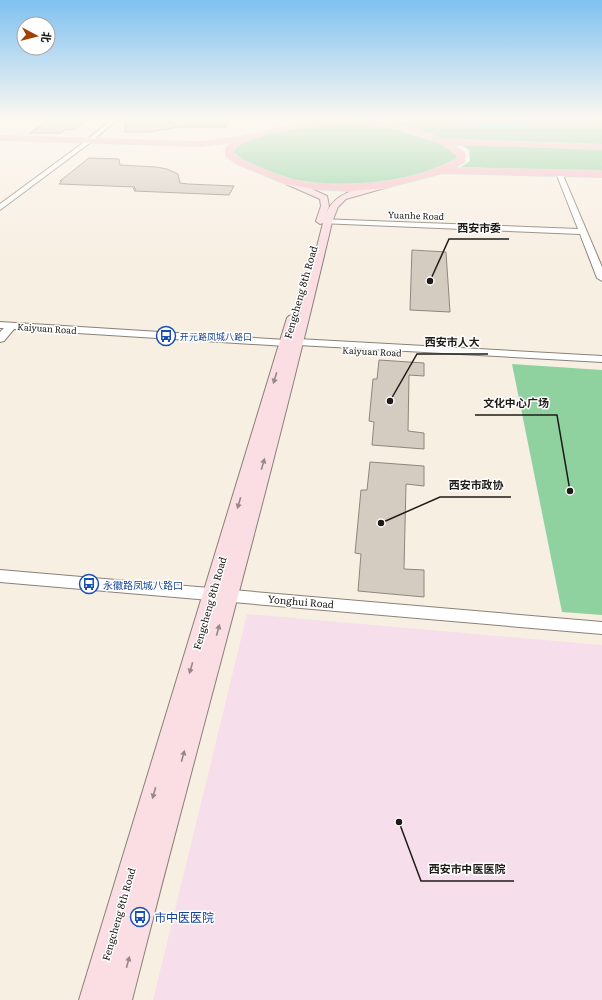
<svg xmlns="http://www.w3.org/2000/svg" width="602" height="1000" font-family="Literata,'Noto Sans SC',serif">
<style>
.medical{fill:#f6dfeb}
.green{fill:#8fd2a0}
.water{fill:#81d5fb}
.building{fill:#d5ccc1;stroke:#8e867c}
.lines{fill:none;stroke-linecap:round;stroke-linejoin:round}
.tertiary-casing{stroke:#898177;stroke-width:2}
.secondary-casing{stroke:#898177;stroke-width:2}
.primary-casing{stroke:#d2d2d1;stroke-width:2}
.tertiary{fill:#fff;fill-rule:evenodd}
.secondary{fill:#fbdee3;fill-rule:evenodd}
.primary{fill:#f8bdc7;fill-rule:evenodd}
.oneway{fill:#988788}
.labels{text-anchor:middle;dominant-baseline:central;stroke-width:3;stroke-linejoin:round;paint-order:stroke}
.far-street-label{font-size:9px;fill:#1f1c18;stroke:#fff}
.far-transit-label{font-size:9px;fill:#164399;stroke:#fff;text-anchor:start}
.street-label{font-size:10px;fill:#1f1c18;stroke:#fff}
.transit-label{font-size:10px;fill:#164399;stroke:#fff;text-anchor:start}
.near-transit-label{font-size:12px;fill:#164399;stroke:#fff;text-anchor:start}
.leader{fill:none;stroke:#1f1c18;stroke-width:1.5}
.callout-dot{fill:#1f1c18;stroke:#fff;stroke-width:1.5}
.callout-label{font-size:11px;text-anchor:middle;font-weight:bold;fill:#1f1c18;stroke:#fff;stroke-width:3;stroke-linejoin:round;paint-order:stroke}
</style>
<rect width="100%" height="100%" fill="#f8efe3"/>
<!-- medical -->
<path class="medical" d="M247 614 602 645V1000H153Z"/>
<!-- green -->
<path class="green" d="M373 117H602V144L443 139Z
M330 123H360L391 128 444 144 458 154 457 159 439 169 385 183 360 186 306 183 288 179 248 163 234 153 237 145C265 132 299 126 330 123Z
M460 144 602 149V172L461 167 470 161 469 150Z
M512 364 602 370V615L562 612Z"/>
<!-- water -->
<path class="water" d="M455 117H598L592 121 535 123 520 127H477L465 124 464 119Z"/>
<!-- building -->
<path class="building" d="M53 117H90L73 130 66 129 61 133H30Z
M133 117H230L226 127H179L148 132H125V124Z
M89 158 119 159 120 165 156 167 167 169 178 174 180 183 188 184 234 186 229 195 134 191 136 189H133L135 187 59 184 62 181H60Z
M412 250 446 252 450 312 410 310Z
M379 360 424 363V376L409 375 408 431 424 433V449L372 445 374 422 369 421 373 379H377Z
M370 462 424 466V486L406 484 404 569 424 570V597L358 591 361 554 355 553 361 490H367Z"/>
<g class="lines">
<!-- tertiary casing -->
<g class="tertiary-casing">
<path id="tertiary" d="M114 117H120L91 142 0 210V204L87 140Z
M559 171 562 173 602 267V281L597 278 580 234 320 223 316 221 320 219 578 229 556 173Z
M0 322 286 340 298 339 602 356V362L298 345 286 346 14 329 4 341 0 342V332L4 328H0Z
M0 570 602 622V634L0 582Z"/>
</g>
<!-- secondary casing -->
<g class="secondary-casing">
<path id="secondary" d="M333 117H344L310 126 307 124Z
M359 117H368L388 125 383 126Z
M286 180H292L327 196 329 206 327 212C336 190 364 188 385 183L389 185 388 187 346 199 338 207 332 222C271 483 198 740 132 1000H79L287 318 289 316 293 315 299 318 323 223 320 224 316 221 321 206 320 199 286 184Z"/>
</g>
<!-- primary casing -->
<g class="primary-casing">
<path id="primary" d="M336 120 367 121 394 124 417 130 443 139 602 145V149L452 144 465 154 464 162 453 168 602 171V177L443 173 385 188 350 191 315 189 286 184 237 164 226 156V148L233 142 201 146 0 140V136L201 142 245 136 280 127ZM336 124C376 124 425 128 457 155V159C418 180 370 186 326 184 315 183 301 183 290 179 271 173 251 165 234 155V148C258 130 306 127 336 124Z"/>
</g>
<!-- tertiary -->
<use href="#tertiary" class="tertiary"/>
<!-- secondary -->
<use href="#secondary" class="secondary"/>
<!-- primary -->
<use href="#primary" class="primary"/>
</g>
<!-- one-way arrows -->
<defs><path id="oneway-solid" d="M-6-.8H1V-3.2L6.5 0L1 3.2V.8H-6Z"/></defs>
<g class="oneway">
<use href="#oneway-solid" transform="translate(275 378) rotate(107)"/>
<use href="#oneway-solid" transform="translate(263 464) rotate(-74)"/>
<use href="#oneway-solid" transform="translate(239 503) rotate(106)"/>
<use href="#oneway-solid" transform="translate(218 630) rotate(-75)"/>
<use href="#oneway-solid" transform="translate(191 668) rotate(106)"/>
<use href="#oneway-solid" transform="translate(183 756) rotate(-75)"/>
<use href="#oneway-solid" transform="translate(154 793) rotate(106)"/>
<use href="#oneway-solid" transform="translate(128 962) rotate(-75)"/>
</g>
<!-- sky -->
<linearGradient id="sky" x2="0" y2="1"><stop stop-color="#7fc1f0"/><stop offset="0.46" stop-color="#fcf8f2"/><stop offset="1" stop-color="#fcf8f2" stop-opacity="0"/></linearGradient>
<rect width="602" height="257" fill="url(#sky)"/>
<!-- icons -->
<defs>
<g id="bus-ring" transform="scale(1)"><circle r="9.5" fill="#fff" stroke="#1a4fb4" stroke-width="1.5"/><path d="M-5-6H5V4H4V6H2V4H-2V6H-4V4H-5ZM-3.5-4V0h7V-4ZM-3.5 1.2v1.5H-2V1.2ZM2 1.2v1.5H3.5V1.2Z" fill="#1a4fb4"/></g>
</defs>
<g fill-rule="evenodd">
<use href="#bus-ring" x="166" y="336"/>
<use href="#bus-ring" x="89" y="584"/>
<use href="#bus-ring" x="140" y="917"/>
</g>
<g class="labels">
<!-- far-street labels -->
<g class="far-street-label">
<text transform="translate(416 215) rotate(2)">Yuanhe Road</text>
<text transform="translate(47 328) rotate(4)">Kaiyuan Road</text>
<text transform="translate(372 351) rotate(3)">Kaiyuan Road</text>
</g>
<!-- far-transit labels -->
<g class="far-transit-label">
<text x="180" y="336">开元路凤城八路口</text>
</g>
<!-- street labels -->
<g class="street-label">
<text transform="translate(300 292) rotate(-74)">Fengcheng 8th Road</text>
<text transform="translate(301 601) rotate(5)">Yonghui Road</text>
<text transform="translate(209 603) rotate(-74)">Fengcheng 8th Road</text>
<text transform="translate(118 914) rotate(-74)">Fengcheng 8th Road</text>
</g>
<!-- transit labels -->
<g class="transit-label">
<text x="103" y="584">永徽路凤城八路口</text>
</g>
<!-- near-transit labels -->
<g class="near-transit-label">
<text x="154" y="917">市中医医院</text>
</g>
</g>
<!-- callouts -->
<path class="leader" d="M430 281L449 239H509M390 401L417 354H488M570 491L557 415H475M381 523L440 497H511M399 822L421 881H514"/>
<g class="callout-dot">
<circle cx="430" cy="281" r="4"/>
<circle cx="390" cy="401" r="4"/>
<circle cx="570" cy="491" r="4"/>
<circle cx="381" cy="523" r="4"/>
<circle cx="399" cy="822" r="4"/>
</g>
<g class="callout-label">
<text x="479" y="232">西安市委</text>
<text x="452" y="346">西安市人大</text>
<text x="516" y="407">文化中心广场</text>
<text x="476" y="489">西安市政协</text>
<text x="467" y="873">西安市中医医院</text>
</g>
<!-- north arrow -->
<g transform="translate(36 36) rotate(97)"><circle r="19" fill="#ffffff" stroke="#a5a4a3"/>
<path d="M0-3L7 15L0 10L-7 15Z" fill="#a24000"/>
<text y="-6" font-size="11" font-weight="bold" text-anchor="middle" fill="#1f1c18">北</text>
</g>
</svg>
